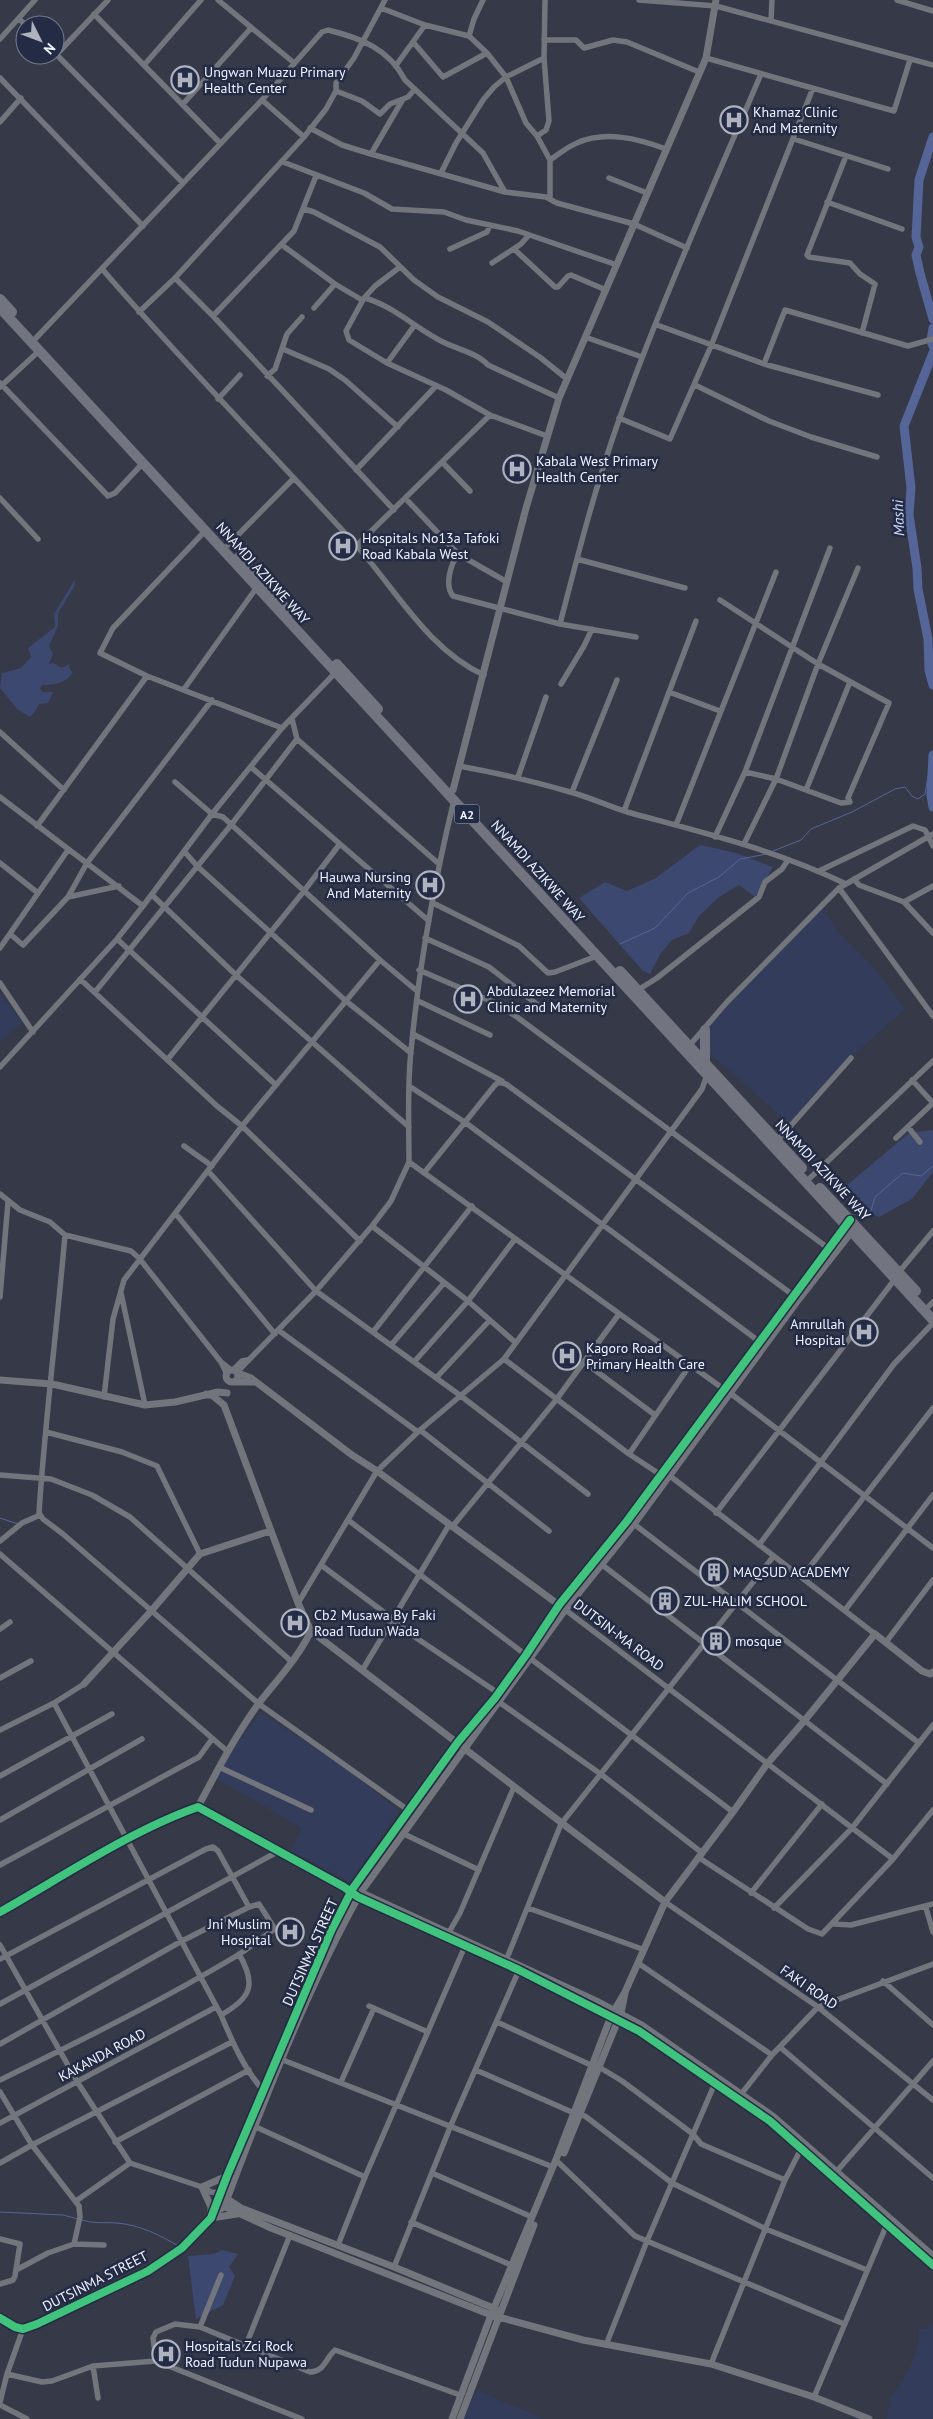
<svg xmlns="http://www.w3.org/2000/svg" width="933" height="2419" font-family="'PT Sans',sans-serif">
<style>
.built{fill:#333c5b}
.green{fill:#3c486f}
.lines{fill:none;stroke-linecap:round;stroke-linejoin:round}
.stream{stroke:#566597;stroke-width:1}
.river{stroke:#566597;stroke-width:9}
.minor{stroke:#73757c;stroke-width:5.5}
.tertiary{stroke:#73757c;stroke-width:7}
.trunk{stroke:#72747f;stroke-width:10}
.cycleway-casing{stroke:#232b45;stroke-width:11}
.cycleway{stroke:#40c37c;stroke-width:8}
.labels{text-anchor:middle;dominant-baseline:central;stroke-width:5;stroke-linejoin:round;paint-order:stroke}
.shield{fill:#232b45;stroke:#b2b8c7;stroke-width:1}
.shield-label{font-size:12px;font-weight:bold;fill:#f0f4ff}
.poi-label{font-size:14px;fill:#f0f4ff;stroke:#232b45;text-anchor:start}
.street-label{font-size:14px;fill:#f0f4ff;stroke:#232b45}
.water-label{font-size:15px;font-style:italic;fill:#d1dcfd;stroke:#232b45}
</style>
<rect width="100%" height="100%" fill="#353948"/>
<!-- built -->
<path class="built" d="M822 908 839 933 875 969 905 1009 854 1055 792 1126 692 1038Z
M0 992 22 1023 0 1042Z
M260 1713 332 1757 399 1811 350 1882 291 1851 302 1828 215 1778 234 1747Z
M933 2323V2419H886L892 2394 902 2383 913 2361 918 2344 919 2329H929Z
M477 2390 544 2419H464Z"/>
<!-- green -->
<path class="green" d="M75 579 74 587 58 613V626L49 646 53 654 49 664 53 663 62 668 69 664 70 670 73 672C67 683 54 685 42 685L40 689 43 692H53L48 703 39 704 34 713 30 717 17 709 0 688 2 673 21 668 31 657 28 648 55 627 54 614Z
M700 845 736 853 773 867 755 897 739 885 719 897 699 916 689 933 672 940 661 953 650 974 642 970 579 898 605 882 627 891 656 878Z
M933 1130V1172L912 1199 879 1217C864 1211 858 1202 850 1188L840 1191 909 1133Z
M222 2250 238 2254 229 2267 235 2276 223 2305 196 2319 188 2256 214 2254Z"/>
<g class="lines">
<!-- stream -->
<path class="stream" d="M773 851 801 840 811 829 852 812 895 789 905 787 912 796 918 799 925 794 931 759
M620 944 655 928 688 893 719 877 740 859 767 854
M871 1211 875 1197 903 1173 921 1176 933 1166
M0 1518 18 1524
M0 2212 63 2215 78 2219
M82 2220C94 2224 104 2222 117 2223 140 2225 160 2235 180 2247"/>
<!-- river -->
<path class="river" d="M933 137 919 180 916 237 919 247 916 255 920 273 933 319
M933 328 931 341 933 346
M933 353 904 426 911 488 909 515 917 568 918 589 928 639 929 670 933 685
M933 755 931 795 933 807"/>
<!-- minor -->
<path class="minor" d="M218 0 293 62
M639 0 716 6 933 65
M897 0 933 11
M381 8 425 25 469 36 487 53 506 77 526 123 537 136 550 160V198
M94 14 220 143
M19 19 26 25
M771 21 772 0
M469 36 474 19 483 0
M0 39 35 0
M544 40H576L584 48 613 40 627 42 699 72
M414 43 443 77 487 53
M55 53 182 182
M57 54 108 0
M706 58 894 111 910 60
M145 64 201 0
M397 64 425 25
M0 78 143 226
M336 91 362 101 380 114 390 104 403 99
M262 100 304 137
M183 104 251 28
M0 122 21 98
M310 128 342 145 371 154 505 192 546 197 557 203 634 224 687 248
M537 136 546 130 549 121 544 58 545 0
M794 139 888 169
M371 154 403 99 408 97 415 89
M846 156 807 255 809 257 850 263 860 274 875 284 862 333
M550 160C559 154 567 147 577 143 605 130 639 139 666 149
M283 162 364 193 392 209 444 212 466 220 518 231 617 265
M441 173 456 143 483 100 494 87 506 77 544 58
M609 178 647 193
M827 202 902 229
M304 209 314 212 380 247 414 280 438 297 488 322 541 358 567 379
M282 245 335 284 362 300
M450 249 487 232 490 225
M514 249 555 287H558L568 276 571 275 606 290
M492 263 521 244 529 235
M400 267 375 286 364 298 346 331 349 340 387 363 446 390 490 415 547 436
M103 270C184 364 271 452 355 544 395 588 428 650 484 675
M175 278 213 316 394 510
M364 298C391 304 418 330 443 342 457 349 477 353 488 365L559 398
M314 308 335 284
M139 312 175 278 304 137 326 109 336 91V83L354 58 385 0
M213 316 294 231 316 176
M657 325 764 364 878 395
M585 337 642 357
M36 338 262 100 322 32 328 30C361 38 389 49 405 80L483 153 505 192
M283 349 329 369 345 380 398 427
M387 363 414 326
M764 364 785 310 908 346 933 339
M267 376 275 369 287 334 302 317
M0 383 108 496 115 493 143 463
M695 385 769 421 811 437 877 457
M0 387 39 351
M218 399 240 375
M619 418 670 439 711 346 813 88
M443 463 470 491
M356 470 436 386
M0 498 38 539
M406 499 458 554 507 582
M206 530 113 628 100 653 147 676 282 728
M228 545 294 478
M357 545 490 415
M458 554C451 564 444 585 453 596L560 624 636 637
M577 559 685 588
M720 600 818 664 889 703 848 798 850 802 841 803 776 779 745 772
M560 624C578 554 596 484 620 417 662 300 713 187 761 74
M561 684 584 646 592 629
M184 689 257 587
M669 692 720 711
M292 719 297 739 439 864
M0 732 64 790
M459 766C497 773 533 781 570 792 589 797 608 806 627 812 701 832 776 850 846 884
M252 768 429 921
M518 777 546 697
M175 782 212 814 223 817 380 960 417 991
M806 790 850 682
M572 792 617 680
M0 797 143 906 212 814 282 728 336 672
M624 811 696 621
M676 825 776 572
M37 826 147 676
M715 837 745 772 830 548
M744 844 776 779 818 664 858 568
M184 851 197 866 346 1001 411 1053
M0 863 38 893
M819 871 913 826 925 830 933 846
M854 879 859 885 904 902 933 933
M839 888 933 1016
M152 895 237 976 409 1127
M68 897 119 886
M904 902 933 886
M433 903 519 946 548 973 555 972 597 956
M10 934 23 945 68 897 87 863 212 700
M425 938 489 967 539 1006
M117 939 276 1085
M0 948 68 850
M419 970 493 1002 517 1017 828 1248
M80 979 217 1106 242 1126 360 1241
M0 983 33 1032
M638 990 657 978 759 897 765 882 782 869 788 860
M95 992 231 825 297 739
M418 1001 490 1035
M413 1034 502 1081
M689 1046 727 1002 839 888 933 834
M168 1059 304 891 339 845
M0 1067 117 939 143 906
M912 1080 933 1103
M409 1086 466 1123 760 1342
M908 1127 920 1142
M896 1138 933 1103
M777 1141 851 1058
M184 1146 212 1166
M409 1162 725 1390
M208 1171 316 1291 461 1396 588 1494
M424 1173 495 1085 499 1082 506 1084 793 1295
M810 1178 933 1061
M0 1194 20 1210 50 1222 65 1235 131 1251 139 1258 221 1362 227 1374
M175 1213 275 1334
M372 1226 468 1301 516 1343
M65 1235C57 1328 45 1420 39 1513L43 1519 63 1534 259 1704 408 1810
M899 1272 933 1231
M121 1293 145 1405
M0 1297 8 1202
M929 1306 933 1302
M278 1330 418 1432
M373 1332 472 1206
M392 1344 444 1283
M504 1359 629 1454 661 1475
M221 1362 231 1370
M414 1362 468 1301 515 1239
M584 1362 655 1415
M233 1370 242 1361 247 1360
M237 1372 316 1291 372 1226 391 1201 409 1162C409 1125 407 1088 411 1051 419 966 434 883 454 800
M436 1378 490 1320
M730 1393 933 1548
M104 1397 113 1319 124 1280 242 1126 380 960
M420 1430 549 1531
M46 1432 122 1452 157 1466 200 1554
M629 1454 690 1365
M0 1475 51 1479 92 1495 130 1517 292 1662
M670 1476 875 1634
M716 1513 895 1279
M348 1520 526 1655
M634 1524 919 1743
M452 1527 556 1400 619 1314
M0 1541 22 1523 40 1515
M759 1545 894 1364 933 1323
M0 1554 227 1751
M601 1564 887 1784
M321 1565 393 1619 409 1633 498 1693
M802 1577 933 1408
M298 1603 377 1471 420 1430 504 1359 702 1089 707 1075
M559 1605 893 1859
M845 1610 933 1495
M0 1629 10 1622
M886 1642 933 1580
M531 1659 733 1812
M363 1669 449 1525
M0 1678 31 1661
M499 1702 602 1775 701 1852
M54 1703 221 2015C232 2041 244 2069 263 2090
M0 1730 54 1703 84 1684
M219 1767 311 1810
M0 1776 112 1714
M0 1820 142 1739
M402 1833 479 1870
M698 1857 808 1929 822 1934 893 1859 933 1810
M0 1865 199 1757 212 1739
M344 1887 353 1888 596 2000 643 2025 774 2116 933 2255
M751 1893 822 1804
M665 1902 818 2007 933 2100
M528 1908 642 1949
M774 1908 852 1828 933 1725
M926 1908 933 1932
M0 1912C62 1877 132 1830 198 1807L344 1887 358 1897 519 1970 639 2031 770 2121 933 2265
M834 1924 851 1925 933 1904
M448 1934 460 1913 514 1787
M0 1945 78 2083 130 2163 202 2187 211 2192 220 2193
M507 1958 561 1824 773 1557
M0 1959 206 1849 213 1847 218 1851 249 1907 259 1904 275 1929C262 1937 251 1947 238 1955 161 2001 80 2041 0 2080
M638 1963 772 2055
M883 1981 933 2025
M0 2004 279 1851
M369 2006 428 2032
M221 2015C251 1998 257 1985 239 1954
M497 2022 593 2066
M0 2044 180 1942 249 1907
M780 2047 933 2178
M283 2060 553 2167
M599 2067 622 2081 693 2134 701 2144 785 2180
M476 2070 574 2113
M341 2082 374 2008
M0 2092 32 2145 79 2206 80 2217 74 2244
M742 2093 772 2055 818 2007 933 1964
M580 2114 585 2116 672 2183 766 2229 867 2270
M0 2123 216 2007
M256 2127 365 2177
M115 2142 249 2070
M0 2163 32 2145 232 2042
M559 2163 635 2236 844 2324
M837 2171 933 2061
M432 2173 532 2217
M76 2201 130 2163
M411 2222 511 2265
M0 2239 20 2244 15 2276 13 2280 0 2284
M338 2245 365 2177 465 1946
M394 2267 451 2125 519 1970
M18 2269 48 2253 74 2244 104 2245
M200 2327 221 2275
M246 2345 290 2235
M606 2345 647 2241 715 2083
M156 2361 153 2338 156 2332 175 2324 200 2327 310 2372C325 2371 325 2359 335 2350L460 2395
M711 2364 785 2180 801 2149
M93 2366 98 2398
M7 2374 42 2382 52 2381 93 2366 156 2361 302 2419
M814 2397 887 2224
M0 2402 7 2374 23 2329
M0 2405 27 2419"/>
<!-- tertiary -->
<path class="tertiary" d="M453 790 526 508 559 398 706 58 716 0
M226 1376a6 6 0 1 1 12 0a6 6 0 1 1-12 0Z
M238 1373 251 1378 352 1455 377 1471 559 1605
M0 1380 52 1384 145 1405 175 1402 218 1392 227 1393
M235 1382H255
M311 1631 665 1902
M84 1684 152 1610 200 1554 270 1531
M198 1807C217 1771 235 1736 259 1703 277 1680 298 1658 311 1631L298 1603 224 1405 213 1396 206 1394
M564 2153 621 2013 625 1993
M227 2176 202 2187 211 2207V2218L237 2214
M224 2197 241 2208 394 2267 498 2310
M221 2205 271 2228 491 2315 583 2340 711 2364 814 2397 869 2419
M215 2212 224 2207C263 2103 307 1988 361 1892L565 1610 634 1524 799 1299 853 1230
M0 2318 15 2327 23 2329 37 2324 148 2271 182 2248 211 2218 227 2176 331 1931 353 1888 458 1742 495 1698 526 1655 559 1605 627 1521 849 1222
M452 2419 491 2315 557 2157 611 2016 625 1992 665 1902 733 1812 767 1764 805 1720 875 1634 922 1671 930 1674 933 1672
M460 2419 534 2225"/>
<!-- trunk -->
<path class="trunk" d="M0 299 12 312
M0 308 933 1320
M239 557 290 613
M337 664 378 709
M620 971 802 1168
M705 1030V1063
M820 1188 916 1291"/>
<!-- cycleway casing -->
<g class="cycleway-casing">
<path id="cycleway" d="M0 1912C62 1877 132 1830 198 1807L344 1887 358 1897 519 1970 639 2031 770 2121 933 2265
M0 2318 15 2327 23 2329 37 2324 148 2271 182 2248 211 2218 227 2176 331 1931 353 1888 458 1742 495 1698 526 1655 559 1605 627 1521 850 1220"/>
</g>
<!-- cycleway -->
<use href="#cycleway" class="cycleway"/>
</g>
<!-- icons -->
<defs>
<g id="hospital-ring" transform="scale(1.4375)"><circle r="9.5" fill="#232b45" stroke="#afb3bf" stroke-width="1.5"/><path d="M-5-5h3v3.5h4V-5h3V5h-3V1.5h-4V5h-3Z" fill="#afb3bf"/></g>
<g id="building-ring" transform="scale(1.4375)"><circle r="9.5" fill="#232b45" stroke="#afb3bf" stroke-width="1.5"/><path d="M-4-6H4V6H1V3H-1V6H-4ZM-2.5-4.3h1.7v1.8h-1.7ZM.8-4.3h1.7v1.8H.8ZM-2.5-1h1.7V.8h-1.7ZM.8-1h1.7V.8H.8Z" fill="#afb3bf"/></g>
</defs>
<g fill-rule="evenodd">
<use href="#hospital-ring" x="185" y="80"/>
<use href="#hospital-ring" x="734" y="120"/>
<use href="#hospital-ring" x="517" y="469"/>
<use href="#hospital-ring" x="343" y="546"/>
<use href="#hospital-ring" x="430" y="885"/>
<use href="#hospital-ring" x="468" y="999"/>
<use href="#hospital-ring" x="864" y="1332"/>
<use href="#hospital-ring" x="567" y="1356"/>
<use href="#building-ring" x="714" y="1572"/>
<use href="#building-ring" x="665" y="1601"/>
<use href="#hospital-ring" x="295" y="1623"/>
<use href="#building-ring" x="716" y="1641"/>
<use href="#hospital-ring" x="290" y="1932"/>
<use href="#hospital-ring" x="166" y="2354"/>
</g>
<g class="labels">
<!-- shield labels -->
<rect class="shield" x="454.5" y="804.5" width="25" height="19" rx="4"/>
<g class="shield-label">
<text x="467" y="814">A2</text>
</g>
<!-- poi labels -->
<g class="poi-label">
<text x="204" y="72">Ungwan Muazu Primary<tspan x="204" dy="16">Health Center</tspan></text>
<text x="753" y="112">Khamaz Clinic<tspan x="753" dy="16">And Maternity</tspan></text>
<text x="536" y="461">Kabala West Primary<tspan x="536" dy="16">Health Center</tspan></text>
<text x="362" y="538">Hospitals No13a Tafoki<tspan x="362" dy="16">Road Kabala West</tspan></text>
<text x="411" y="877" text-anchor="end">Hauwa Nursing<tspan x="411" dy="16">And Maternity</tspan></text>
<text x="487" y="991">Abdulazeez Memorial<tspan x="487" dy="16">Clinic and Maternity</tspan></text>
<text x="845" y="1324" text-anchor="end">Amrullah<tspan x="845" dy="16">Hospital</tspan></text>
<text x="586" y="1348">Kagoro Road<tspan x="586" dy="16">Primary Health Care</tspan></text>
<text x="733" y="1572">MAQSUD ACADEMY</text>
<text x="684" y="1601">ZUL-HALIM SCHOOL</text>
<text x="314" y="1615">Cb2 Musawa By Faki<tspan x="314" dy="16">Road Tudun Wada</tspan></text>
<text x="735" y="1641">mosque</text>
<text x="271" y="1924" text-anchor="end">Jni Muslim<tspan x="271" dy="16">Hospital</tspan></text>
<text x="185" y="2346">Hospitals Zci Rock<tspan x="185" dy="16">Road Tudun Nupawa</tspan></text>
</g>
<!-- street labels -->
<g class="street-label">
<text transform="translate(263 573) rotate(48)">NNAMDI AZIKWE WAY</text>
<text transform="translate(538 871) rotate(48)">NNAMDI AZIKWE WAY</text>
<text transform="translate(823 1170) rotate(47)">NNAMDI AZIKWE WAY</text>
<text transform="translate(619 1635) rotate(37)">DUTSIN-MA ROAD</text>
<text transform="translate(310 1952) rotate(-66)">DUTSINMA STREET</text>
<text transform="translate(809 1987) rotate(35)">FAKI ROAD</text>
<text transform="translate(102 2055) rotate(-28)">KAKANDA ROAD</text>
<text transform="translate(95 2281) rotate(-27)">DUTSINMA STREET</text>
</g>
<!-- water labels -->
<g class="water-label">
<text transform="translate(898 518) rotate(-92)">Mashi</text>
</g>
</g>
<!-- north arrow -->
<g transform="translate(40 40) rotate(132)"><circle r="24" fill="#232b45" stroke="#757b8f"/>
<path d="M0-4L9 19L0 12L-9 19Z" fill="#afb3bf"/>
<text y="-8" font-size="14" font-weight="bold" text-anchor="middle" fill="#f0f4ff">N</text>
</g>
</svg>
